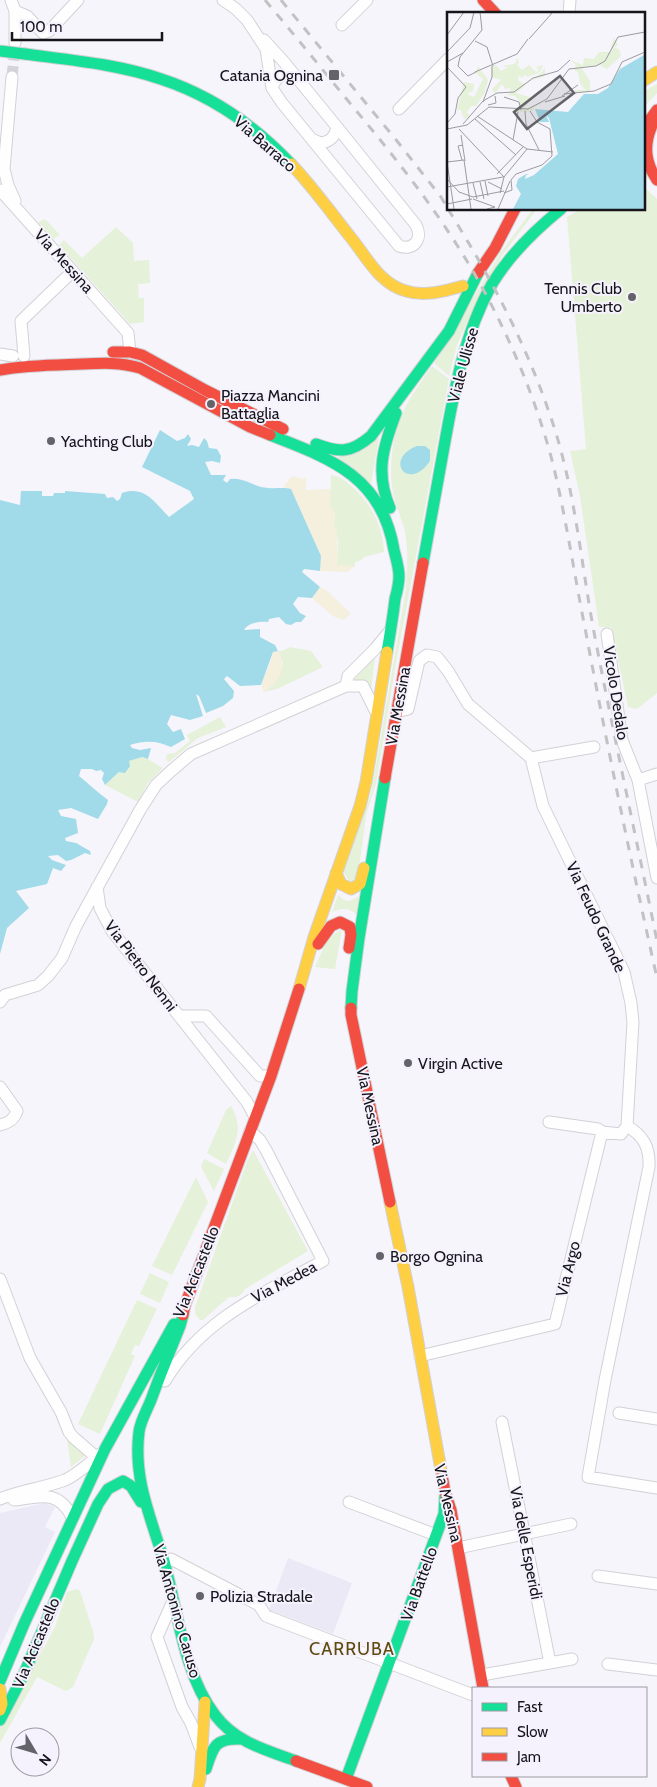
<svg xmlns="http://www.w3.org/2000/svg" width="657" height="1787" font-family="Cabin,sans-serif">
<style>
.built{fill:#ece9f6}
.green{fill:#e5f1d9}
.sand{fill:#f5efdd}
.water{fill:#a1dae8}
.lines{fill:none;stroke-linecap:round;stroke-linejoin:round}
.street-tunnel{stroke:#d4d3d9;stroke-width:11;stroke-dasharray:11 5.5;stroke-linecap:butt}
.street-casing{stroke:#d2d1d6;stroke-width:13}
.fast-casing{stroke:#d2d1d6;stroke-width:13}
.slow-casing{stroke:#d2d1d6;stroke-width:13}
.jam-casing{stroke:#d2d1d6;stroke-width:13}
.street{stroke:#fefefe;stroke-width:11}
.fast{stroke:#16e098;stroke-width:11}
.slow{stroke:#ffcf43;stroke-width:11}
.jam{stroke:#f24e42;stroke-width:11}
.rail{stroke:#c2c2c4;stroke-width:3;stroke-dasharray:9 9;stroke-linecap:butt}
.fast-bridge-casing{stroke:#d2d1d6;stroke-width:13;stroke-linecap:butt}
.fast-bridge{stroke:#16e098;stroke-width:11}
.poi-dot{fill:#646369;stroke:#f5f2fe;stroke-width:2}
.labels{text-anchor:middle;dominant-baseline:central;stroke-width:4;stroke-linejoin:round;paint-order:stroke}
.poi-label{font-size:16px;fill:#16151a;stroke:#f5f2fe;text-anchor:start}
.street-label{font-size:16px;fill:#16151a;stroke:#f5f2fe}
.neighbourhood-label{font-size:18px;letter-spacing:1px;fill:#5f4b0d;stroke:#f5f2fe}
.inset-road{fill:none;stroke:#9c9ba1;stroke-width:1}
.view{fill:#646369;fill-opacity:0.15;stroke:#646369;stroke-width:2.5}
.inset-edge{fill:none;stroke:#16151a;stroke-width:2.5}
</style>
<rect width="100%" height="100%" fill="#f6f5fb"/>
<!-- built -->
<path class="built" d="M45 1503 55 1507 45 1527 55 1532 0 1647V1513Z
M288 1558 352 1583 333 1634 269 1610Z"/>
<!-- green -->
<path class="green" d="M657 84V93L643 108V92Z
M643 186 657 199V693L637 709 628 707 611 627H599L580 496 570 451 586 449 567 217 581 209H643Z
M533 209H537L503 254 471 313 457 345 449 376 434 363 501 252Z
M45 219 60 235 53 239 38 222Z
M116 227 133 243 134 261 149 260 150 283 138 284 139 298H144V322L130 324 59 245 64 240 82 258Z
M432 366 449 379 397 658 376 784 366 815 358 877 350 883 343 871 371 794 406 589C407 569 409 548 404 528 400 514 394 501 392 487 389 462 393 431 405 408 412 393 423 380 432 366Z
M379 438 371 484 338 457Z
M331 475C339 476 343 479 349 484 370 501 383 525 384 552L364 557 360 561 355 562V566H337L338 540 334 527 335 513 330 506Z
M290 647 311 651 323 667 277 689 264 692 274 683 283 664 278 651H282Z
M375 657 371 690 354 680Z
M220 717 226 727 198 738 169 762 166 760 167 754 175 753 190 741 187 735Z
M142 757 148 759 163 768 148 783 138 802 105 785 129 764V761Z
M338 895C346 903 350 902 359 896L357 915C349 907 341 908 332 912Z
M342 929 335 969 315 967 328 938Z
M231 1106C244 1128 236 1143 226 1164L207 1153 226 1110Z
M253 1150 308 1251 245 1289C241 1296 237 1298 229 1297L203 1320H200L195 1314V1307L247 1162Z
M204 1159 224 1169 214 1191 201 1167Z
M196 1177 208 1202 172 1275 152 1266Z
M150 1273 169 1282 160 1303 140 1294Z
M137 1300 157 1309 139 1346 135 1345 131 1354 135 1356 100 1434 78 1424Z
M67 1439 86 1455 71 1467Z
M77 1589 80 1591 93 1631 94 1639 73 1687 66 1691 37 1677 0 1743V1728L55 1627 67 1592Z"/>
<!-- sand -->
<path class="sand" d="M292 476 302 479 306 477V490L331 489 330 505 335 513 334 527 337 531V565L355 566 348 572 320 571 321 556 291 489 283 487Z
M320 587 326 590 351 614 343 620 333 616 312 598Z
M278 651C286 671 281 679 264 692 259 683 264 676 268 669 270 664 272 657 273 652Z"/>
<!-- water -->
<path class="water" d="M160 430 177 441 185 438 188 434 191 439 187 446 192 445 199 447 204 438 207 441 209 448 217 449 221 456 220 463 212 461 205 462 211 475H226L223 480 227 483 230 479C246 477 254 488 268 488 277 489 283 487 291 489L321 556 320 571 304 569 302 572 320 587 312 598 298 597 293 604 300 613 306 616 301 622H296L291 625 286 624 279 617 269 619 268 622C260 621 248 623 244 630L260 629V637L275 645 278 651 273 652 261 685 240 686 227 676 224 679 234 691 233 698 223 706 206 713 199 696 196 694 203 716 190 720 171 715 167 724 173 732 181 729 185 739 171 747C157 741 146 740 130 745L132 748 140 750 151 748 148 759 142 757 129 761 130 766 125 773 119 772 105 785 102 779 104 773 101 770 96 771 92 769H81L79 776C89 784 97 792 108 800L107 804 98 819 71 808 58 810 61 816 76 819 78 833 65 838 66 841 76 843 90 851 91 855 85 853C78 856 74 860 66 861L58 855 48 856 52 860 66 865 61 871 53 868 47 884 16 891 29 908 7 928 0 954V500L20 505 21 491H42V496H53L54 493H65V491L105 494 107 498 113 497 117 501 120 499 122 493C145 485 155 503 169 517L194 499 190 491 142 467Z
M417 446H425L430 450V461C408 493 383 459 417 446Z"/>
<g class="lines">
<!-- street-tunnel -->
<path class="street-tunnel" d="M12 77 15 47"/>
<!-- street casing -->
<g class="street-casing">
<path id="street" d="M11 0 15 11V43
M223 0 236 9 247 20 266 49 272 88 282 103 399 246C414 251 423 239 416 225L337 127
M15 11 27 16 43 33 49 31 78 0
M569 14 570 0
M342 25 367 0
M264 40 284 62 337 127C335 137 330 142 320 143L314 140
M12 77 4 169 8 185 15 201
M272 88C276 76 285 71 296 77
M399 109 448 59
M0 190 128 333 130 352
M0 354 13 356
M24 356 21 321 73 271
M607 634 622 740 638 780 657 878
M346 686 348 676 375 649 389 632
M397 712 408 709 419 661 427 655 437 657 448 671 468 704 531 758 543 806 624 972 631 1003 633 1022 627 1126
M531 758 594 747
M638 780 657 774
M97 887 100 908 112 931 247 1102 255 1117
M0 1002 5 995 38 985 48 976 62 958 76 926 140 810 156 785 171 771 191 754 346 686H363L377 714
M179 1016H206L260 1076H271
M0 1087 17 1111C14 1120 8 1123 0 1125
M627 1126C644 1136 650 1148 649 1167L605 1380 588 1477 657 1488
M602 1132 621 1134 627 1126
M0 1279 30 1358 61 1412 69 1432 73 1437 96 1457
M420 1356 555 1324 602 1132 598 1129 549 1122
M165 1381C202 1319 262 1294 323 1261L266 1150 260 1140 250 1131
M619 1413 657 1419
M502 1422 550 1663
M0 1499C21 1490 44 1488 65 1480 78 1474 90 1463 100 1454
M14 1500C40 1497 58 1489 72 1517
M349 1502 436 1535
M458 1548 571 1524
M164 1562 171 1559 259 1605 266 1616 473 1695
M598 1576 657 1584
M173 1601 157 1637 182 1707 191 1723 200 1747
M608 1664 657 1670
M482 1675 572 1659"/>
</g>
<!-- fast casing -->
<g class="fast-casing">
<path id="fast" d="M25 54C70 60 117 64 161 79 210 95 255 126 291 164
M270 435C332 459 382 477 394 550 396 558 399 568 399 576 399 584 397 592 395 599 393 617 390 634 387 652
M316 444C340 453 351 453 371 436L449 331 478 273
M390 508C375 473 383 447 396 413
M423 563C430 524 437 486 444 447 454 391 464 334 492 284 510 254 534 231 561 209
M351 1008 352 991 359 938 385 778
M183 1315 180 1326C170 1351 160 1375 151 1400 147 1410 140 1422 139 1432 133 1479 151 1518 164 1561 178 1611 183 1673 215 1715 235 1742 266 1750 296 1761
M0 1681 24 1624 105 1449 174 1324
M0 1720 23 1676 72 1561 98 1504 108 1489 123 1481 131 1486 141 1502
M206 1769C213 1747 215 1738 240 1739
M346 1779 444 1514 445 1496"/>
</g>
<!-- slow casing -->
<g class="slow-casing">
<path id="slow" d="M643 81 657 72
M291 164C313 187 332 214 352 239 367 258 380 284 406 291 425 297 445 291 463 286
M336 873 341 884 351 889 360 884 364 868
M299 989 314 937 360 806 366 782 387 652
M390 1202 408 1287 442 1475
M0 1689 2 1704 0 1710
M198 1787 200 1779 205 1702"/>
</g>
<!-- jam casing -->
<g class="jam-casing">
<path id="jam" d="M483 0 496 14
M655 119C644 141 643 159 657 180
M643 129 657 110
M478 273 495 248 515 209
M113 352H130L142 355 205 390 283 429
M0 370C27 365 54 365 82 364 102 363 121 362 140 368L250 427 270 435
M385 778 423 563
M318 944 331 926 340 922 350 927 351 935 349 948
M351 1008V1015L390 1202
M183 1315 185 1305 271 1076 299 989
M442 1475 445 1492 451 1510 483 1688
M296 1761 367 1787
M511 1776 516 1787"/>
</g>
<!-- street -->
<use href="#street" class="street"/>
<!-- fast -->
<use href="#fast" class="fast"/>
<!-- slow -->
<use href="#slow" class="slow"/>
<!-- jam -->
<use href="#jam" class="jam"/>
<!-- rail -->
<path class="rail" d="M265 0C292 32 318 64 344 96 400 163 453 229 493 308 518 357 539 410 553 464 566 518 574 573 585 628 607 745 631 862 657 978
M281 0 397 141 441 197 448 209
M448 209C489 275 524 339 549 412 574 482 580 555 593 627 613 732 636 837 657 941"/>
<!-- fast-bridge casing -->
<g class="fast-bridge-casing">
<path id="fast-bridge" d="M0 51 25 54"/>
</g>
<!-- fast-bridge -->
<use href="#fast-bridge" class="fast-bridge"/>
</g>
<!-- markers -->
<g class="poi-dot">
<rect x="328" y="69" width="12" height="12" rx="2.5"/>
<circle cx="632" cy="297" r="5"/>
<circle cx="211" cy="404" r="5"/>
<circle cx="51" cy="441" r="5"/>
<circle cx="408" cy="1063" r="5"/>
<circle cx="380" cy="1256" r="5"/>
<circle cx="200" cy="1596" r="5"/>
</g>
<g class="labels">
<!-- poi labels -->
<g class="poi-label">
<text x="323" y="75" text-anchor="end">Catania Ognina</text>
<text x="622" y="288" text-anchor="end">Tennis Club<tspan x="622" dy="18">Umberto</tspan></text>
<text x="221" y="395">Piazza Mancini<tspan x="221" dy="18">Battaglia</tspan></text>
<text x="61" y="441">Yachting Club</text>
<text x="418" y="1063">Virgin Active</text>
<text x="390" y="1256">Borgo Ognina</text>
<text x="210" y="1596">Polizia Stradale</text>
</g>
<!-- street labels -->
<g class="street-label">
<text transform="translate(265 144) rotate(41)">Via Barraco</text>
<text transform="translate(64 261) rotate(48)">Via Messina</text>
<text transform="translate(463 365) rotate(-75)">Viale Ulisse</text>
<text transform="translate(616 693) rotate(81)">Vicolo Dedalo</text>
<text transform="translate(398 706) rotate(-80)">Via Messina</text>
<text transform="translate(596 917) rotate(65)">Via Feudo Grande</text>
<text transform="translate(141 966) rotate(53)">Via Pietro Nenni</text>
<text transform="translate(370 1106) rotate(78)">Via Messina</text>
<text transform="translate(568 1269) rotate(-76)">Via Argo</text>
<text transform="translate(196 1272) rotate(-68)">Via Acicastello</text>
<text transform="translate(284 1282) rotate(-28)">Via Medea</text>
<text transform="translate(448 1503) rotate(77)">Via Messina</text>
<text transform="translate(526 1543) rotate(79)">Via delle Esperidi</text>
<text transform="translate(419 1584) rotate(-70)">Via Battello</text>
<text transform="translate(177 1611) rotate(74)">Via Antonino Caruso</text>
<text transform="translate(36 1643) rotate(-67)">Via Acicastello</text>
</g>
<!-- neighbourhood labels -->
<g class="neighbourhood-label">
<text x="352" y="1649">CARRUBA</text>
</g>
</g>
<!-- overview -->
<g transform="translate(447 12)">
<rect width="198" height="198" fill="#f6f5fb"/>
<path d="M167 25 171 33 167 36 172 37 174 44 160 57 152 53 134 55 143 69V79L128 81V78H139L133 72 131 60 127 58 129 53 123 48 136 53 137 46 147 47 152 40H163ZM70 46 72 51 70 53 75 58 82 53 89 60 92 58 89 55 96 53 93 60 81 65 78 63 74 66 72 63 71 68 78 73 85 67 92 64 90 63 93 62 98 56V64L85 68 69 81 86 86 74 99 99 89 87 95 86 99 71 100 62 97 71 98 73 90 68 84 59 83 64 81 63 76 58 77 55 72 48 82 45 77 54 68 45 65 44 55 49 53 54 59 61 55 55 54 68 52ZM31 54 41 68 38 80 29 94H24L20 100 23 105 17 107 14 98H10L17 70 27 72 26 79 20 82 27 85 36 67 29 61Z" fill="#e5f1d9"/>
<path d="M197 43V197H66L74 182 69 174 71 167 79 162 82 163H79L78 167 87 163 111 142 102 106 99 103 102 110H93L88 97 121 100 137 82H151L161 76 173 57Z" fill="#a1dae8"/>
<path class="inset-road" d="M0 23 17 0M82 27 106 0M28 29 40 35 46 54M0 40 23 16 27 0M0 50 16 41M1 56 19 75 11 86 8 102 1 110M28 60 70 42 81 27M29 60 21 64 11 54 13 45 35 18 33 0M50 81 67 80 86 66 111 59 123 48M117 82 147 79 164 72 175 50 198 40M115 84 131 73M57 85 72 90 74 98M36 90 45 65V54M98 90 118 84M41 93 49 91 48 84M78 99 79 112 92 138M30 104 80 137 106 140M28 107 69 143M16 112 36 89 50 81M0 117 20 113 42 95 81 97 100 87 122 57 149 54 158 49 171 25 198 20M12 117 57 165M14 123 18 149M66 128 71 100M15 148 11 134 16 133M0 150 17 148 24 197M0 150 7 197M50 162 76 135M0 167 12 180 26 185 57 179M38 169 41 184M33 170 37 187M41 170 55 177M26 171 30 187M0 175 56 165M53 181 57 165 80 137M57 181 65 178 64 168 69 162 95 153 105 144 103 117 90 110 83 99M26 187 48 195 40 197M0 192 25 187M51 197 63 169"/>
<path class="view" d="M113 64 127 81 80 117 67 100Z"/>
<rect width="198" height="198" class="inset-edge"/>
</g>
<!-- legend -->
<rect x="472" y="1687" width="175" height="90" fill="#f5f2fe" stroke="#9c9aa3"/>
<rect x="482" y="1703" width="25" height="8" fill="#16e098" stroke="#9c9aa3"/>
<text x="517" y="1712" font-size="15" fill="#16151a">Fast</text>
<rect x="482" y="1728" width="25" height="8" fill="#ffcf43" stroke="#9c9aa3"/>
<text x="517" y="1737" font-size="15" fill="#16151a">Slow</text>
<rect x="482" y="1753" width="25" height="8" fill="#f24e42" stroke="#9c9aa3"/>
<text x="517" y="1762" font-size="15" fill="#16151a">Jam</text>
<!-- north arrow -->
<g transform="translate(35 1752) rotate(128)"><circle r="24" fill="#f5f2fe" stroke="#9c9aa3"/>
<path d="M0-4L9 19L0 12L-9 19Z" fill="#646369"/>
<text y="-8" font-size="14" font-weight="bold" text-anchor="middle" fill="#16151a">N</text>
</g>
<!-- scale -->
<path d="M12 32v8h150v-8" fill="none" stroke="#16151a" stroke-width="2.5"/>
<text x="20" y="32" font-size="15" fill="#16151a" stroke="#f5f2fe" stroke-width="4" paint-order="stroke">100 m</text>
</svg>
